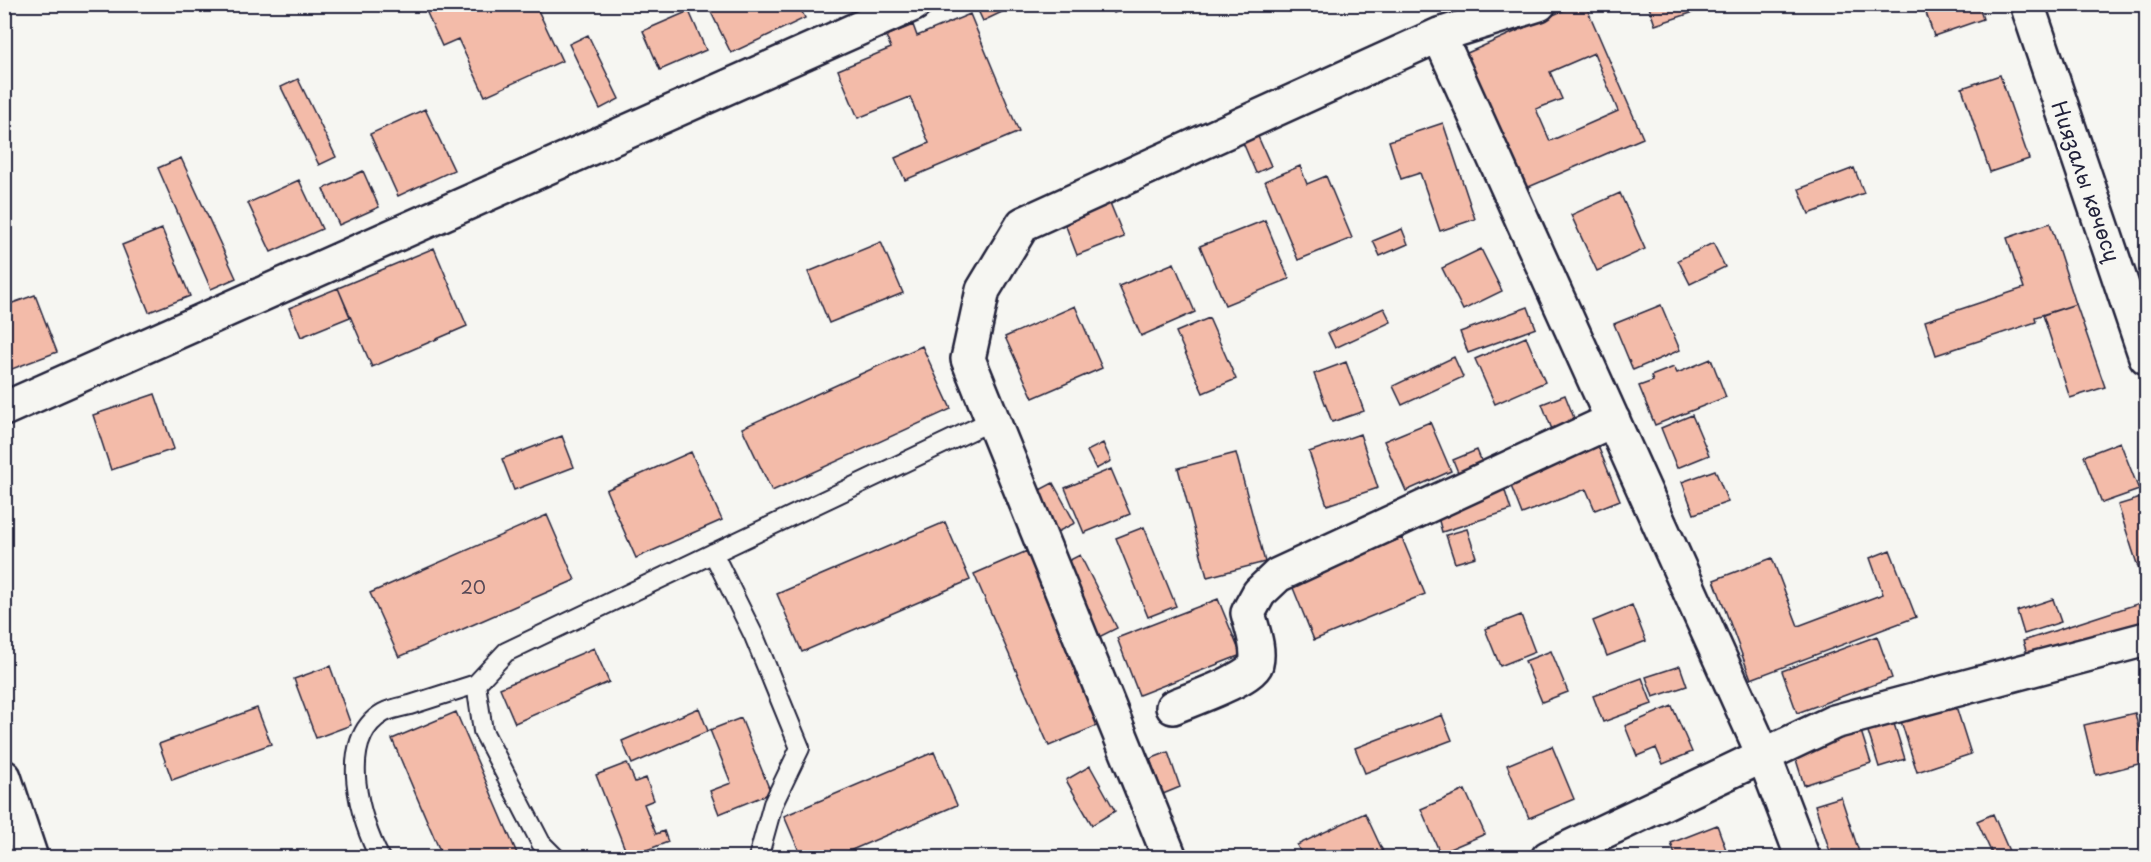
<svg xmlns="http://www.w3.org/2000/svg" width="2151" height="862" font-family="'Playpen Sans',sans-serif">
<style>
.building{fill:#f3bba9;stroke:#22223b;stroke-width:1.5;fill-rule:evenodd}
.lines{fill:none;stroke-linecap:round;stroke-linejoin:round}
.lane-casing{stroke:#22223b;stroke-width:22}
.street-casing{stroke:#22223b;stroke-width:38}
.secondary-casing{stroke:#22223b;stroke-width:38}
.lane{stroke:#f6f6f2;stroke-width:18}
.street{stroke:#f6f6f2;stroke-width:33}
.secondary{stroke:#f6f6f2;stroke-width:33}
.labels{text-anchor:middle;dominant-baseline:central;stroke-width:5;stroke-linejoin:round;paint-order:stroke}
.number-label{font-size:18px;fill:#564856}
.street-label{font-size:21px;fill:#22223b;stroke:#f6f6f2}
</style>
<rect width="100%" height="100%" fill="#f6f6f2"/>
<filter id="ink" filterUnits="userSpaceOnUse"><feTurbulence type="fractalNoise" baseFrequency=".0167" numOctaves="2"/><feDisplacementMap in="SourceGraphic" scale="12" xChannelSelector="R" yChannelSelector="G"/><feConvolveMatrix kernelMatrix="1 2 1 2 8 2 1 2 1" color-interpolation-filters="sRGB"/></filter>
<g filter="url(#ink)">
<!-- building -->
<path class="building" d="M423 4H535L562 61 485 96 458 39 442 46Z
M707 4H798L805 18 731 53Z
M975 4H1019L983 21Z
M1110 4H1133L1114 13Z
M1578 4H1585L1643 138 1524 189 1465 54ZM1594 53 1618 111 1550 141 1536 109 1562 99 1550 72Z
M1648 4H1705L1706 8 1655 25Z
M1923 4H1978L1983 19 1934 36Z
M689 11 706 50 660 70 643 31Z
M970 14 1019 132 905 180 895 158 929 143 910 97 858 118 838 70 891 48 886 36 913 25 917 36Z
M588 35 619 99 600 109 569 44Z
M2000 75 2029 159 1990 172 1962 88Z
M298 79 336 157 319 165 281 87Z
M425 109 454 170 398 196 370 134Z
M1443 123 1475 219 1440 231 1420 173 1401 179 1389 141Z
M1256 132 1271 166 1256 173 1241 138Z
M181 158 236 278 211 289 158 168Z
M1300 166 1307 184 1326 176 1352 238 1298 260 1265 181Z
M1854 168 1864 193 1809 214 1799 189Z
M363 171 379 207 339 225 323 189Z
M299 180 322 229 271 252 248 203Z
M1620 193 1645 249 1597 271 1571 215Z
M1108 198 1124 237 1077 255 1062 216Z
M1265 220 1289 279 1225 305 1200 246Z
M2050 223 2076 304 2035 317 2036 322 1936 355 1925 321 2024 288 2007 238Z
M162 229 190 296 149 312 122 245Z
M1402 229 1408 244 1380 256 1373 241Z
M881 242 903 293 829 323 808 272Z
M1713 243 1725 267 1690 284 1678 260Z
M434 248 467 326 372 367 338 288Z
M1481 249 1502 291 1463 310 1442 268Z
M1174 263 1195 312 1141 336 1119 286Z
M338 288 350 317 301 337 289 308Z
M35 295 57 352 4 372V306Z
M2076 304 2105 387 2070 398 2043 315Z
M1661 305 1680 350 1633 370 1614 324Z
M1075 306 1102 368 1033 398 1005 337Z
M1528 307 1536 328 1468 353 1460 332Z
M1384 308 1391 322 1335 348 1328 333Z
M1209 318 1236 379 1203 393 1176 332Z
M1526 337 1545 382 1495 404 1475 359Z
M922 346 951 409 772 491 742 428Z
M1454 357 1463 377 1402 405 1393 386Z
M1711 359 1726 397 1655 425 1639 386 1653 381 1651 376 1674 367 1677 373Z
M1346 362 1364 411 1332 422 1314 374Z
M155 394 174 449 111 470 93 415Z
M1565 395 1578 428 1555 437 1542 404Z
M1692 415 1709 455 1677 468 1661 428Z
M1430 422 1451 471 1406 491 1384 441Z
M1360 434 1378 488 1327 505 1309 452Z
M562 436 574 467 514 490 502 459Z
M2120 442 2139 490 2102 503 2084 456Z
M1103 443 1111 461 1096 469 1087 451Z
M1598 446 1620 500 1595 510 1586 489 1522 514 1509 481Z
M1477 450 1486 472 1462 482 1453 460Z
M691 452 722 520 636 558 606 490Z
M1236 453 1265 562 1207 577 1178 468Z
M1111 469 1130 514 1084 533 1065 488Z
M1715 470 1728 502 1694 514 1682 482Z
M1053 483 1075 523 1055 533 1034 493Z
M1504 488 1511 510 1442 532 1436 510Z
M2144 497 2146 505V592L2118 505Z
M547 515 575 580 399 657 370 593Z
M945 522 970 580 802 652 777 594Z
M1144 527 1176 606 1148 617 1116 538Z
M1467 529 1476 557 1455 563 1446 535Z
M1402 538 1425 594 1314 640 1291 583Z
M1890 550 1916 617 1751 679 1714 580 1772 558 1798 626 1883 594 1870 558Z
M1027 551 1101 724 1049 746 974 574Z
M1080 555 1117 628 1097 638 1060 565Z
M1218 599 1241 655 1139 695 1117 638Z
M2053 599 2061 622 2024 634 2017 611Z
M2146 601V629L2031 666 2023 641Z
M1632 605 1646 641 1607 656 1593 621Z
M1521 615 1535 652 1500 666 1485 629Z
M1877 636 1892 678 1797 713 1782 671Z
M594 648 609 682 515 723 500 688Z
M1551 651 1568 692 1542 702 1525 661Z
M330 666 351 725 316 738 294 679Z
M1680 666 1687 686 1653 697 1646 677Z
M1642 678 1652 704 1603 722 1593 696Z
M1954 700 1971 754 1917 772 1900 718Z
M1672 706 1692 752 1663 764 1656 748 1637 756 1625 726Z
M257 708 271 744 172 780 159 744Z
M699 708 708 731 632 764 622 741Z
M456 712 519 858H443L392 739Z
M2135 713 2146 762 2096 775 2084 725Z
M1891 714 1905 759 1879 767 1865 722Z
M1442 715 1452 740 1365 773 1355 748Z
M741 718 771 793 719 814 710 791 731 783 710 730Z
M1860 728 1871 763 1804 785 1793 750Z
M1552 746 1574 799 1529 818 1507 765Z
M934 752 957 805 833 858H802L784 816Z
M1168 752 1180 787 1163 794 1150 759Z
M627 763 635 782 646 778 654 800 644 804 656 834 664 831 668 842 628 857 596 775Z
M1090 766 1115 811 1092 825 1066 780Z
M1465 790 1485 834 1440 853 1421 809Z
M1841 797 1861 858H1832L1815 805Z
M1365 813 1386 858H1303L1297 845Z
M1993 814 2012 858H1994L1977 821Z
M1717 825 1729 858H1676L1671 843Z"/>
<g class="lines">
<!-- lane casing -->
<g class="lane-casing">
<path id="lane" d="M713 553 754 636 800 748 773 804 758 858
M380 858C360 821 336 740 383 713 390 709 401 707 410 705 432 698 454 691 476 684
M556 858 541 843 483 731 476 684 506 652 993 420"/>
</g>
<!-- street casing -->
<g class="street-casing">
<path id="street" d="M1439 35 1764 756 1803 858
M4 409 914 4
M1173 707C1189 700 1251 679 1256 664 1260 648 1252 629 1248 613L1259 593 1278 575 1613 420
M4 777 31 858
M1170 858 968 359 983 290 1023 224 1439 35 1539 4
M1548 858 1834 722 2146 639"/>
</g>
<!-- secondary casing -->
<g class="secondary-casing">
<path id="secondary" d="M2027 4 2146 357"/>
</g>
<!-- lane -->
<use href="#lane" class="lane"/>
<!-- street -->
<use href="#street" class="street"/>
<!-- secondary -->
<use href="#secondary" class="secondary"/>
</g>
</g>
<g class="labels">
<!-- number labels -->
<g class="number-label">
<text x="473" y="586">20</text>
</g>
<!-- street labels -->
<g class="street-label">
<text transform="translate(2087 181) rotate(71)">Ниязалы көчөсү</text>
</g>
</g>
<!-- margin -->
<rect width="2151" height="862" fill="none" stroke="#f6f6f2" stroke-width="24"/>
<rect x="12" y="12" width="2127" height="838" fill="none" stroke="#22223b" stroke-width="2" filter="url(#ink)"/>
</svg>
